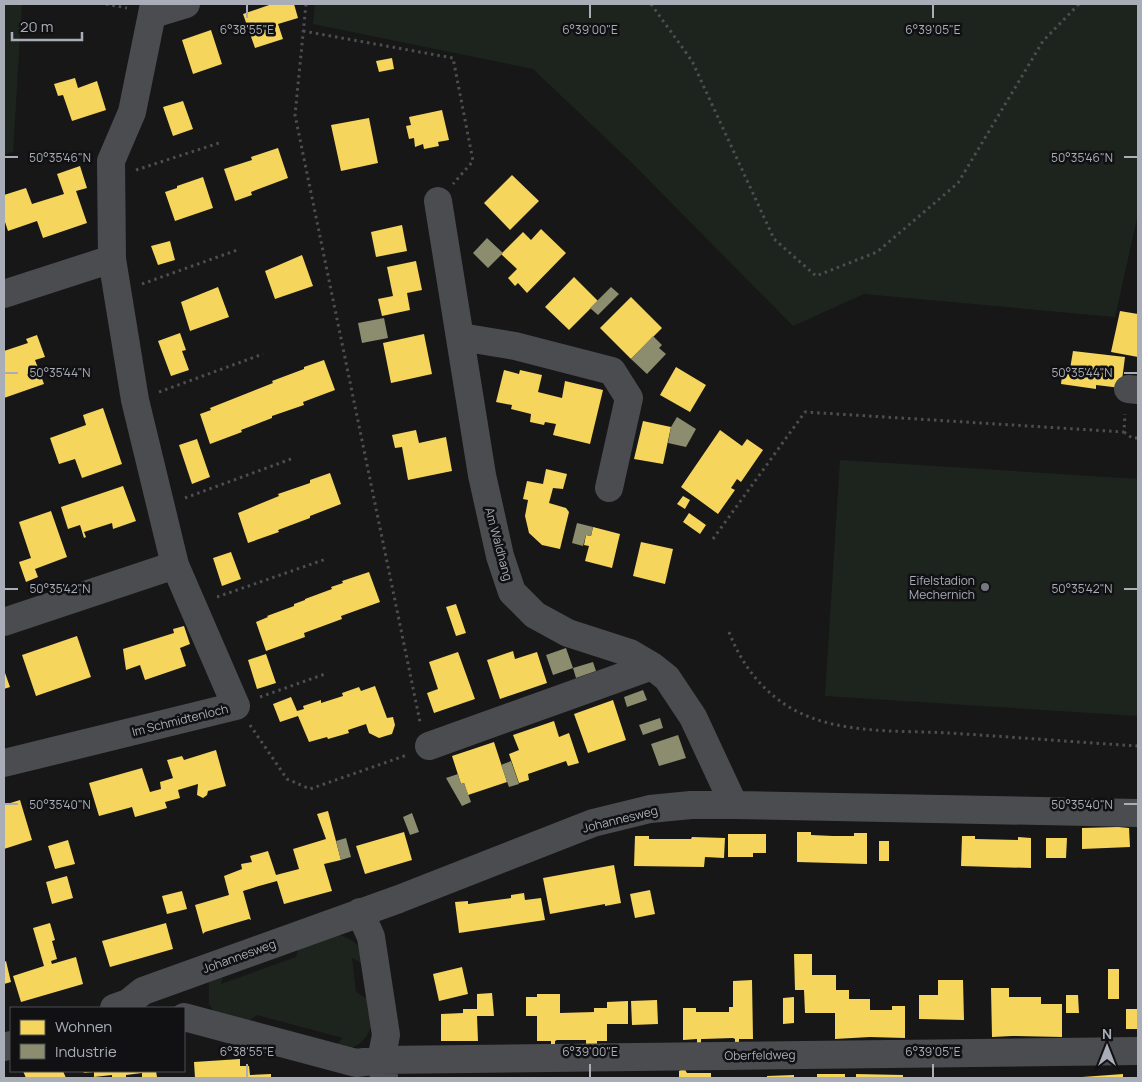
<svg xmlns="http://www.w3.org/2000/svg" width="1142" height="1082" font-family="Manrope,sans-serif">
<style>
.green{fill:#1d241e}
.homes{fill:#f6d55c}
.industry{fill:#8c8c6e}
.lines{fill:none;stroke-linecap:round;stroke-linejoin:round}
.path{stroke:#4d4e52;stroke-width:3;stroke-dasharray:2.5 4;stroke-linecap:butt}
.minor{stroke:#4b4c50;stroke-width:28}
.ticks{fill:none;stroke:#a8adb8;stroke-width:2}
.poi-dot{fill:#757880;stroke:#111113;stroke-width:2}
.labels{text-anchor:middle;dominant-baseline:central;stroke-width:5;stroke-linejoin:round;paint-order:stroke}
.street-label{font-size:12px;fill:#a8adb8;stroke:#111113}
.poi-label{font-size:12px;fill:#a8adb8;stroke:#111113;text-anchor:end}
.ticks-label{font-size:12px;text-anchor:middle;fill:#a8adb8;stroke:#111113;stroke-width:5;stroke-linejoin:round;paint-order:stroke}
</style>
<rect width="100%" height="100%" fill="#171717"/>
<!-- green -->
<path class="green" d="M4 4H22L13 152 4 154Z
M315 4H1138V214L1115 317 864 294 793 326 631 162 533 69 313 24Z
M840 460 1138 479V716L825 696Z
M330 933C357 938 359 945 371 968L352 958 356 992 373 1003V1023L366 1037 359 1044 350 1049 331 1050 343 1038 257 1015 241 1026 214 1012 209 1004V982L214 975 226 966 221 984 296 957 301 938Z"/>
<!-- homes -->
<path class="homes" d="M272 4H294L298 18 278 24 283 39 255 48 243 14Z
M211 30 222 64 193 74 182 40Z
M392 58 394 69 379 72 376 61Z
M75 78 78 88 97 81 106 110 72 121 63 95 58 96 54 84Z
M183 101 193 129 173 136 163 107Z
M442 110 449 140 438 142 439 146 424 149 423 144 415 147 414 138 409 139 406 126 411 125 409 117Z
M369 118 378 163 341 171 331 125Z
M278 148 288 178 251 192 252 195 235 201 224 169 252 160 251 157Z
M80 166 87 188 76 191 87 223 43 238 37 221 8 231 4 219V195L26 188 32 204 64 194 57 174Z
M512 175 539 201 510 230 484 203Z
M203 177 213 208 175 221 165 192 177 188V186Z
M402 225 407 251 376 257 371 232Z
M541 229 566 253 527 293 518 283 515 286 508 278 517 269 501 254 523 232 531 240Z
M170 241 175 260 158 265 151 246Z
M302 255 313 286 275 299 265 271Z
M416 261 422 290 407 293 410 310 382 316 378 299 393 296 387 267Z
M574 277 598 301 569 330 545 307Z
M218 287 229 317 190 331 181 302Z
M631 297 662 328 631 359 600 328Z
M1120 311 1138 314V357L1111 352Z
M180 333 186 350 182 351 189 370 171 376 158 341Z
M424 334 432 374 391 383 383 343Z
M37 335 45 357 35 360 44 384 4 398V351L28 343 26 339Z
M1073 351 1125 357 1121 388 1096 385V389L1061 384 1063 369H1070Z
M324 360 335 390 303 402 304 405 272 416V418L241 430 242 432 210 444 200 414 211 410 210 408 273 383 272 381 304 369V367Z
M676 367 706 385 690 412 660 395Z
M504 370 519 374 520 370 542 375 538 392 562 398 565 381 603 390 590 444 553 435 556 424 545 422 544 425 530 422 531 414 511 409 512 405 496 402Z
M103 408 122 464 82 478 75 459 59 464 50 438 86 425 83 415Z
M643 421 671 427 663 464 634 459Z
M416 430 419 443 446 437 452 471 408 480 402 447 395 448 392 435Z
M720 430 742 446 747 439 763 450 741 482 737 479 731 488 735 490 718 514 681 487Z
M197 439 210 477 192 484 179 445Z
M546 469 567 474 563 489 553 488 549 503 566 508 569 512 560 549 542 545 529 533 525 516 528 500 523 499 527 481 543 484Z
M330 473 341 504 310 516V518L278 530 279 532 248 543 238 513 279 496 278 494 310 483V480Z
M123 486 136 521 113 529 112 523 84 532 86 537 84 538 80 525 68 529 61 507Z
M683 496 690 500 685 509 677 504Z
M51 511 67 557 35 569 38 577 26 582 19 562 31 558 19 522Z
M689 513 706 525 700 534 683 522Z
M593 527 620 534 612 568 585 561 589 546 584 545 586 535 591 536Z
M641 542 673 549 665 584 633 576Z
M231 552 241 579 222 586 213 558Z
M369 572 380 602 341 616 342 619 304 633 305 637 266 651 256 622 268 617 267 616 294 606V604L305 600V599L332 589 331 587 343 583 342 581Z
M456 604 466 633 456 636 446 607Z
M184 626 190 644 180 648 186 666 145 680 140 665 126 670 123 649 174 633 173 629Z
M77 636 91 677 36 696 22 655Z
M513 651 515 659 537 652 547 683 500 699 487 660Z
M458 652 475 699 434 713 427 693 438 689 429 662Z
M266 654 276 683 257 689 248 660Z
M4 670 10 687 4 689Z
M375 686 387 718 393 717 395 725 392 734 379 738 369 733 366 724 348 730 349 733 328 739 327 737 309 742 298 716 280 722 273 704 291 697 297 711 304 709 303 706 321 700V703L343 696 342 693 359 687 361 691Z
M613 700 626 740 588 753 574 714Z
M554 721 559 737 569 733 579 763 568 766 566 761 528 774 529 780 519 783 509 754 519 750 513 735Z
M494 742 507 782 468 795 464 783 461 784 452 756Z
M216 750 226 786 208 791 207 795 203 798 197 795 198 784 178 790 180 798 165 802 167 808 135 817 132 807 99 816 89 783 142 768 150 792 161 789 160 782 173 778 167 760 182 756 184 760Z
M20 800 32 840 4 849V805Z
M328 811 341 860 324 864 332 891 284 904 277 881 259 886 243 891 251 920 249 919 205 932 203 934 195 905 229 895 224 876 242 869 241 864 252 862 250 856 268 851 276 875 299 869 293 849 326 839 317 814Z
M1118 827 1129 828 1130 847 1082 849V828Z
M404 832 412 860 365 874 356 846Z
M797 832H811V835L833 836H854V833H867V864L797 862Z
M728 834H766V853H753V857H728Z
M635 836H649V839H691L692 837 725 838 724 858 705 857 704 867 634 866Z
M962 836H975V839L1018 840V837L1031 838V868L961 866Z
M1046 838H1067L1066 858H1046Z
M68 840 75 864 55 869 48 846Z
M879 841H889V861H879Z
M614 865 621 903 605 906V904L550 914 543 878Z
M67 876 73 898 52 904 46 882Z
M650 890 655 914 635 918 630 894Z
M182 891 187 909 167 914 162 896Z
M524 893 525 900 541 898 545 920 459 933 455 902 468 901V904L489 901 511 898V895Z
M50 923 55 940 52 941 57 959 51 961 52 964 76 957 83 984 21 1002 13 976 44 966 33 928Z
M166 923 173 949 110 967 102 941Z
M794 954H812V975H836V990H849V999H870V1010H892V1006H905V1038L870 1037 835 1039V1013H805L804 990H795Z
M6 961 11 982 4 984V962Z
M462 967 468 994 439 1001 433 974Z
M1108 969H1119V999H1108Z
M752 980 753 1039H739V1042H735V1039L733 1038 703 1039H701V1043H697V1039L683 1040V1008H696V1012H729V1007H733V981Z
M938 980H963L964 1020 919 1019V995H938Z
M991 988H1009V997H1041V1004H1062V1037L1012 1036 992 1037Z
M492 993 494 1016H477L478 1041H441V1014L463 1013V1009H477V994Z
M537 994H560V1013L594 1012V1008H607V1002L628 1001V1024H607V1041H597V1044H586V1040H557L555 1041V1045H551V1041H537V1016H526V997H537Z
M1066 995H1078L1079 1013H1066Z
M794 997V1023L783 1024V998Z
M657 1000 658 1024 632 1025 631 1001Z
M1126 1009H1138V1029H1126Z
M240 1059V1066H249L250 1075 271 1074V1078H195L194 1062Z
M684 1068 687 1073H711V1078H679V1071Z
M23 1071H63L66 1078H26Z
M83 1071H156L157 1077 142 1078V1073L126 1075V1078H112V1075L94 1077V1072L84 1073Z
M817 1074H845V1078H817Z
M856 1074 903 1075V1078H856Z
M1123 1074V1078H1082V1077Z
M794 1075V1078H767V1076Z"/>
<!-- industry -->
<path class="industry" d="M487 238 503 253 488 268 473 253Z
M611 287 619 294 598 315 590 308Z
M384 318 388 338 362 343 358 323Z
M653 336 662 345 659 348 666 354 647 374 631 359Z
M677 417 696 429 686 447 668 443 671 427Z
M577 523 593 527 591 536 586 535 583 546 572 543Z
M566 648 573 668 553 675 546 655Z
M593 662 596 671 576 678 573 668Z
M643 690 647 700 627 707 624 697Z
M660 718 663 728 643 735 639 725Z
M678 735 686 758 659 766 651 744Z
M511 761 519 784 509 787 501 765Z
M458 774 461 784 464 783 471 802 462 806 446 778Z
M412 813 419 832 410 835 403 817Z
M346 838 351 857 341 860 336 841Z"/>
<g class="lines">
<!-- path -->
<path class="path" d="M106 4 127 8
M306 4 295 115 420 722
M651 4 692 61 774 239 816 276 877 252 958 183 1043 41 1079 4
M303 31 453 58 473 161 453 184
M136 170 222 142
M142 284 240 249
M159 392 263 354
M1124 432 1132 438H1138
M185 498 291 459
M713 539 805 412 1124 432 1125 414
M217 597 326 559
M729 632C741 663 760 689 789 707 836 735 896 730 949 733 1012 737 1075 742 1138 746
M260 697 325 674
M250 725 287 779 310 789 407 755"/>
<!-- minor -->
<path class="minor" d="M153 14 186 4
M438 201 482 475 500 556 512 592 535 615 568 633 630 653 652 666 667 678 693 717 734 805
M4 294 112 259
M461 337 515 346 612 371 629 398 609 488
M1128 389 1138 390
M4 622 175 565
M429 746 652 666
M4 763 236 706 175 565 135 400 112 259 111 161 132 112 154 4
M360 912 371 937 386 1035 381 1060 384 1077
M114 1008 128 1003 143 991 399 899 593 823 650 809 691 805H734L1138 813
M184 1017 356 1063 381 1060 1138 1051
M4 1047 11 1045"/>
</g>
<!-- ticks -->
<path class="ticks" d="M247 5V18M590 5V18M933 5V18M5 157H18M1124 157H1137M5 373H18M1124 373H1137M5 589H18M1124 589H1137M5 804H18M1124 804H1137M247 1064V1077M590 1064V1077M933 1064V1077"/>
<!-- markers -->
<circle class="poi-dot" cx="985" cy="587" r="5"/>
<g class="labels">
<!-- street labels -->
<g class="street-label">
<text transform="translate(499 544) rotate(75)">Am Waldhang</text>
<text transform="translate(180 720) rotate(-14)">Im Schmidtenloch</text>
<text transform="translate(620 819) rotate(-14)">Johannesweg</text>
<text transform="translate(239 956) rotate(-20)">Johannesweg</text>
<text transform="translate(760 1055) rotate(-1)">Oberfeldweg</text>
</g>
<!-- poi labels -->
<g class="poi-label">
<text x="975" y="580">Eifelstadion<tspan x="975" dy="14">Mechernich</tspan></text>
</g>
</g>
<g class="ticks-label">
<text x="247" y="34">6°38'55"E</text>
<text x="590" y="34">6°39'00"E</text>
<text x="933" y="34">6°39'05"E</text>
<text x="60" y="162">50°35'46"N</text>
<text x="1082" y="162">50°35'46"N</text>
<text x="60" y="377">50°35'44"N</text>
<text x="1082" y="377">50°35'44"N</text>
<text x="60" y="593">50°35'42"N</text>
<text x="1082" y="593">50°35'42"N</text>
<text x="60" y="809">50°35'40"N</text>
<text x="1082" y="809">50°35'40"N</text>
<text x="247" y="1056">6°38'55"E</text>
<text x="590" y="1056">6°39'00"E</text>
<text x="933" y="1056">6°39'05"E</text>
</g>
<!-- border -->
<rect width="1142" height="1082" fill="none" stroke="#a8adb8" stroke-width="10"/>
<!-- legend -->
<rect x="10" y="1007" width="175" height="65" fill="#111113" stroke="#4d4f55"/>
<rect x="20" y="1020" width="25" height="15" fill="#f6d55c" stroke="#4d4f55"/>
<text x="55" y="1032" font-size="15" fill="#a8adb8">Wohnen</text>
<rect x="20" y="1044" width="25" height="15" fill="#8c8c6e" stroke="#4d4f55"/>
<text x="55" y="1057" font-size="15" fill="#a8adb8">Industrie</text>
<!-- north arrow -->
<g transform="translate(1107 1047)" stroke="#111113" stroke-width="4" paint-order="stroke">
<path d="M0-4L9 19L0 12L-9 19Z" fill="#a8adb8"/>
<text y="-8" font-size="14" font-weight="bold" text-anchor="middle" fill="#a8adb8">N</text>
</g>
<!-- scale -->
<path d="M12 32v8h70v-8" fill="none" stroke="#a8adb8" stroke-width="2.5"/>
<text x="20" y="32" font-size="15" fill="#a8adb8" stroke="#111113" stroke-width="4" paint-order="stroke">20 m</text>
</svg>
